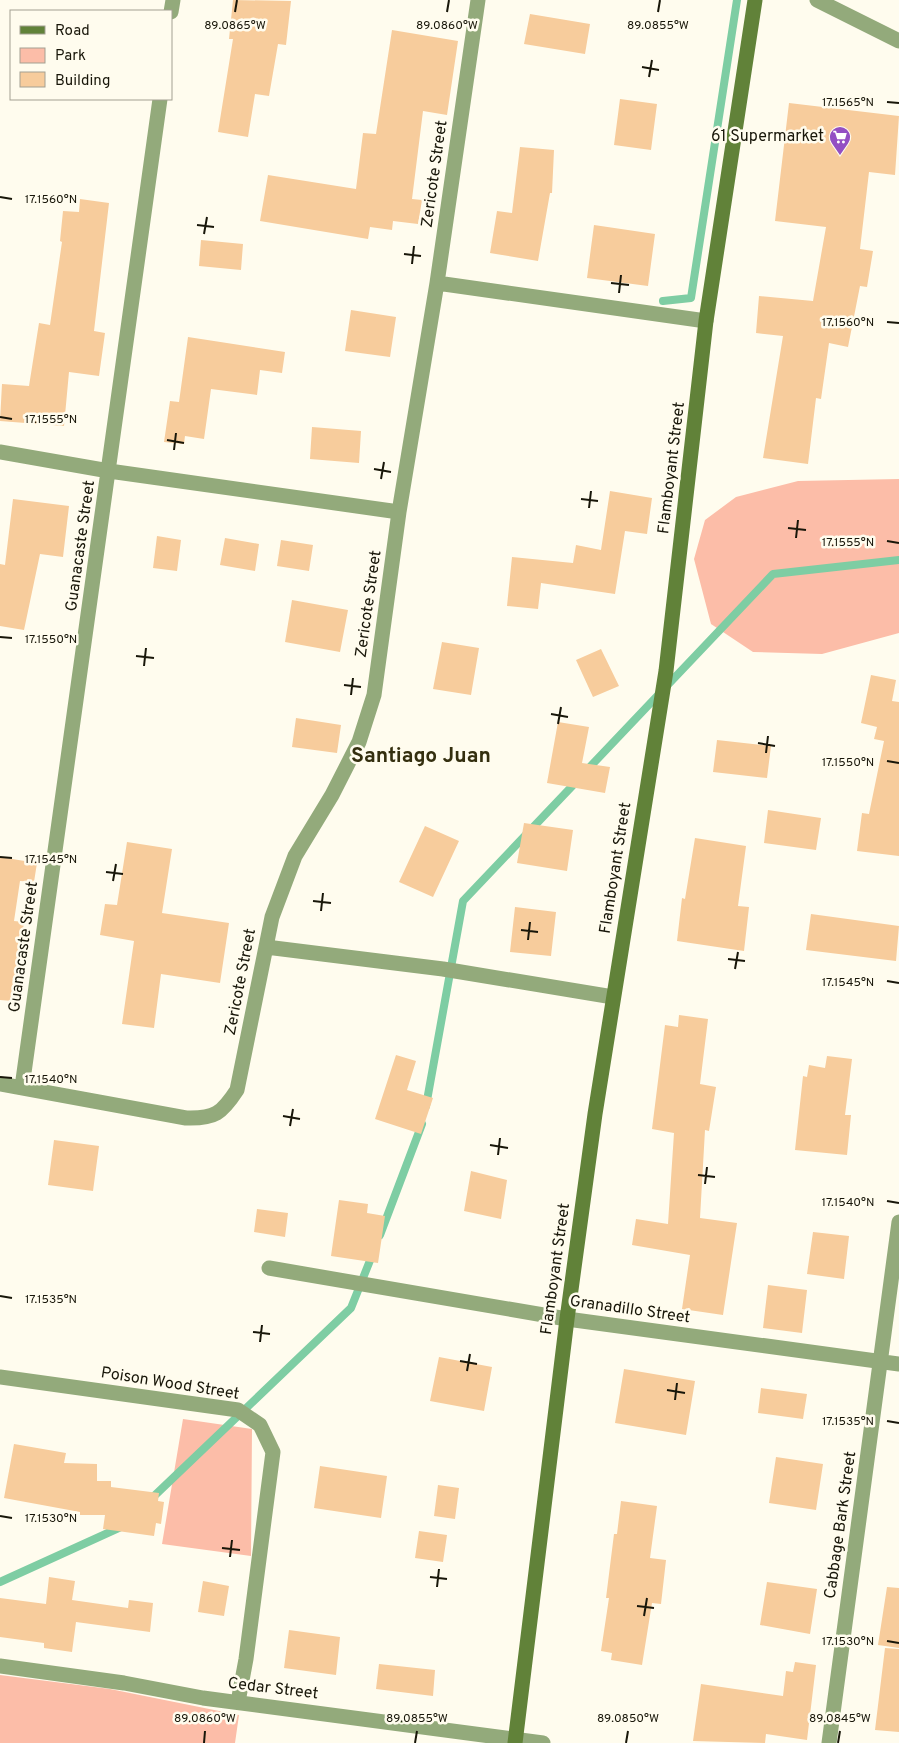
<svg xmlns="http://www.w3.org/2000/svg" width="899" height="1743" font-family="Overpass,sans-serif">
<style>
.green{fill:#fcbda8}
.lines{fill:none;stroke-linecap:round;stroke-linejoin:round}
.stream{stroke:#7ecda3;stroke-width:8}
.building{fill:#f7cc9c}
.street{stroke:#93aa7b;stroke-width:15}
.secondary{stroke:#618239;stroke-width:15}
.ticks{fill:none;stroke:#181609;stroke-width:2}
.labels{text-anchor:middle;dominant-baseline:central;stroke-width:5;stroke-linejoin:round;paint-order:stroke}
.poi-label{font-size:16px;fill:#181609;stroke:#fffcee;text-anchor:end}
.street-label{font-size:16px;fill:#181609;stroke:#fffcee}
.district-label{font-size:21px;font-weight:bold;fill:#342f0f;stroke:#fffcee}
.ticks-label{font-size:12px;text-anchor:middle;fill:#181609;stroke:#fffcee;stroke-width:5;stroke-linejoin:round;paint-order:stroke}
</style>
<rect width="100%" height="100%" fill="#fffcee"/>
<!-- green -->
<path class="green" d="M899 479V633L822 654 753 652 711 624 694 559 705 520 736 497 798 481Z
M183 1419 252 1429 251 1556 162 1544Z
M0 1675 110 1689 239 1715 235 1743H0Z"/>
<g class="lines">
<!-- stream -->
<path class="stream" d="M663 301 691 298 737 0
M586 771 773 574 899 560
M426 1106 463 901 577 781
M380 1235 422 1124
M151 1499 351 1308 373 1253
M0 1582 123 1526"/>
</g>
<!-- building -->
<path class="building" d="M233 0 291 1 286 45 278 44 269 96 255 94 248 137 218 132 233 39H229Z
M530 14 590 24 585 54 524 44Z
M392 30 458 41 447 115 423 111 412 199 422 200 418 224 393 221 392 230 370 227 368 239 260 221 268 175 356 189 363 133 376 134Z
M620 99 657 104 651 150 614 145Z
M789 103 899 116 895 175 869 172 860 249 873 251 867 287 860 286 848 347 829 343 821 399 816 398 808 464 763 458 783 336 756 333 759 296 813 301 826 227 775 221Z
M520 147 554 150 552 193H550L538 261 490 253 497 211 512 213Z
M80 199 109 203 94 331 105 333 99 376 69 372 64 426 0 421 2 384 29 386 39 323 50 325 62 242 60 241 63 211 79 212Z
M594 225 655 234 648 286 587 278Z
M201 240 243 244 241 270 199 266Z
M351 310 396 317 390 357 345 351Z
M188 337 285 352 282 373 260 370 257 395 211 389 204 439 185 436 184 444 164 442 170 401 179 402Z
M312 427 361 431 359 463 310 459Z
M610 491 652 498 647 534 625 531 615 594 541 583 538 609 507 606 512 557 573 563 576 545 601 550Z
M13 499 69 506 63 557 40 554 24 630 0 626V564L5 565Z
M157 536 181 540 177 571 153 568Z
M225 538 259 544 255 571 220 565Z
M281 540 313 545 309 571 277 566Z
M292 600 348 610 340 652 285 642Z
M442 642 479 648 471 695 433 689Z
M601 649 619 686 593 697 576 660Z
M871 675 896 680 892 701 899 702V856L857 851 862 813 869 814 884 741 874 739 877 727 861 723Z
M296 718 341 725 337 753 292 747Z
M558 722 589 727 582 763 610 767 605 793 547 783Z
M717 740 771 746 767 778 713 772Z
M768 810 821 818 816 850 764 843Z
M524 823 573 830 567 871 517 863Z
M425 826 459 841 433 897 399 882Z
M695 838 746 846 738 906 749 907 744 951 677 941 682 898 685 899Z
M127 842 172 849 162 913 229 923 220 983 161 974 154 1028 122 1024 134 941 100 935 105 904 117 905Z
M0 857 37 863 34 882 20 881 14 921 24 922 13 1001 0 1000Z
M515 907 556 912 551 956 510 952Z
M811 914 899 926 896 961 806 950Z
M679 1015 708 1019 700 1084 716 1087 709 1131 705 1130 700 1218 737 1223 723 1315 682 1309 690 1255 632 1245 636 1219 668 1224 674 1133 652 1129 665 1025 678 1027Z
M396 1055 416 1061 407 1090 433 1098 421 1134 375 1119Z
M827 1056 852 1059 845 1115H851L847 1155 795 1150 803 1076 807 1077 809 1065 825 1068Z
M54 1140 99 1146 93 1191 48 1185Z
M471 1171 507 1180 501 1219 464 1211Z
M339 1200 368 1204 367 1213 385 1216 378 1263 331 1256Z
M257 1209 288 1213 285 1237 254 1232Z
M813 1232 849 1236 844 1279 807 1274Z
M768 1285 807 1290 802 1333 763 1328Z
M439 1357 492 1367 484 1411 430 1401Z
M624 1369 695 1381 686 1435 615 1423Z
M761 1388 807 1394 803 1419 758 1413Z
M14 1444 66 1453 64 1463 97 1464V1481H111V1487L159 1493 158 1501 164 1502 161 1524 156 1523 154 1536 103 1529 105 1515H80V1512L4 1498Z
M776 1457 823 1464 816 1510 769 1503Z
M320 1466 387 1476 381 1518 314 1508Z
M438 1485 459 1488 455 1519 434 1516Z
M621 1501 657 1506 650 1558 666 1560 661 1604 652 1603 642 1665 611 1660 612 1653 601 1651 609 1598H606L614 1534H617Z
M419 1531 447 1535 443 1562 415 1558Z
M49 1577 75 1581 72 1600 128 1608 129 1600 153 1603 150 1632 76 1622 72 1652 44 1648V1643L0 1637V1598L46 1604Z
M203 1581 229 1586 224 1616 198 1612Z
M767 1582 817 1589 810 1634 760 1625Z
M887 1587 899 1588V1648L878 1645Z
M289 1630 340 1637 336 1675 284 1668Z
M885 1648 899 1649V1732L875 1730Z
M795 1662 816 1665 807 1740 766 1734 765 1743 693 1741 701 1684 783 1696 786 1671 793 1672Z
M379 1664 435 1670 433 1696 376 1689Z"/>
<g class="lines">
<!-- street -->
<path class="street" d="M817 0 899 41
M171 12 173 0
M437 283 706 321
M0 452 109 471 399 512
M266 947 443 969 613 997
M0 1084 186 1118C215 1119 222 1113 237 1090L272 917 295 856 332 795 359 742 374 695 399 512 437 283 478 0
M22 1087 160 99
M269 1268 567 1319 899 1364
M0 1377 238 1410 260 1425 273 1452 246 1659 238 1702
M0 1666 124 1683 203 1698 543 1743
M829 1743 899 1222"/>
<!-- secondary -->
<path class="secondary" d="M515 1743 567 1319 595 1114 666 671 706 321 755 0"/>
</g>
<!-- ticks -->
<path class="ticks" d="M235 12 237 0M447 12 449 0M658 12 660 0M642 67 659 70M649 77 652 60M887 102 899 103M0 197 12 199M197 225 214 227M204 234 207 217M404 254 421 256M412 264 414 246M611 283 629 285M619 293 621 275M887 322 899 323M0 417 12 419M167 440 184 443M174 450 176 433M374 469 391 472M381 479 384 462M581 499 598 501M589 508 591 491M788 528 806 530M796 538 798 520M887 541 899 543M0 637 12 638M136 656 154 658M144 666 146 648M344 685 361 687M351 695 353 678M551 714 568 717M558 724 561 707M758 743 775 746M766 753 768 736M887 761 899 763M0 857 12 858M106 872 123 874M113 881 116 864M313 901 331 903M321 911 323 893M521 930 538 932M528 940 530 922M728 959 745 961M735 969 738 952M887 981 899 983M0 1077 12 1078M283 1116 300 1119M290 1126 293 1109M490 1145 508 1148M498 1155 500 1138M698 1175 715 1177M705 1184 707 1167M887 1201 899 1203M0 1296 12 1298M253 1332 270 1334M260 1342 262 1325M460 1361 477 1364M467 1371 470 1354M667 1390 685 1393M675 1400 677 1383M887 1421 899 1423M0 1516 12 1518M222 1548 240 1550M230 1557 232 1540M430 1577 447 1579M437 1587 439 1569M637 1606 654 1608M644 1616 647 1598M887 1641 899 1643M204 1743 205 1731M415 1743 417 1731M626 1743 628 1731M838 1743 840 1731"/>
<!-- icons -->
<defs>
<g id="supermarket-pin" transform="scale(1.125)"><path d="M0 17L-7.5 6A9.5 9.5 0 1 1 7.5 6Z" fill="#934fc3" stroke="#fffcee"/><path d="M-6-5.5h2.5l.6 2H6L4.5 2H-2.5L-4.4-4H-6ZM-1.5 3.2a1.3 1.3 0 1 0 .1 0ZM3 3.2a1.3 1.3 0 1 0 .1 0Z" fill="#fff"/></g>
</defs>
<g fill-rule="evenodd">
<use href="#supermarket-pin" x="840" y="137"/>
</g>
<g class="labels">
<!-- poi labels -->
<g class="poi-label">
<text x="824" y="137">61 Supermarket</text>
</g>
<!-- street labels -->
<g class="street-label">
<text transform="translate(435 174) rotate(-82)">Zericote Street</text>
<text transform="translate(672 468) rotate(-83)">Flamboyant Street</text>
<text transform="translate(81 546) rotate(-82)">Guanacaste Street</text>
<text transform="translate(369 604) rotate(-82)">Zericote Street</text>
<text transform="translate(616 868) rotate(-81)">Flamboyant Street</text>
<text transform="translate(24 947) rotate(-82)">Guanacaste Street</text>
<text transform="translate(241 982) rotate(-79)">Zericote Street</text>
<text transform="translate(556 1269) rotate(-82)">Flamboyant Street</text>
<text transform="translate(630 1310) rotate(8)">Granadillo Street</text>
<text transform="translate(170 1384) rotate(9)">Poison Wood Street</text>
<text transform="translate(841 1525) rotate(-82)">Cabbage Bark Street</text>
<text transform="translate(273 1689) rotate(7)">Cedar Street</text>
</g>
<!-- district labels -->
<g class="district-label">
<text x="421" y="756">Santiago Juan</text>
</g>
</g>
<g class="ticks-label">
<text x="235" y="29">89.0865°W</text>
<text x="447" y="29">89.0860°W</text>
<text x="658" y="29">89.0855°W</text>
<text x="848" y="106">17.1565°N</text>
<text x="51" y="203">17.1560°N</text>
<text x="848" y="326">17.1560°N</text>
<text x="51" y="423">17.1555°N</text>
<text x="848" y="546">17.1555°N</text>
<text x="51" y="643">17.1550°N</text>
<text x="848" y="766">17.1550°N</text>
<text x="51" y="863">17.1545°N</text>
<text x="848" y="986">17.1545°N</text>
<text x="51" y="1083">17.1540°N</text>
<text x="848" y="1206">17.1540°N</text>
<text x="51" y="1303">17.1535°N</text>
<text x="848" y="1425">17.1535°N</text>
<text x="51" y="1522">17.1530°N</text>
<text x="848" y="1645">17.1530°N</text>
<text x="205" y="1722">89.0860°W</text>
<text x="417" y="1722">89.0855°W</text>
<text x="628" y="1722">89.0850°W</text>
<text x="840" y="1722">89.0845°W</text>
</g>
<!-- legend -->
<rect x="10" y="10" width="162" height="90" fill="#fffcee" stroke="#a3a092"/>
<rect x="20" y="26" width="25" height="8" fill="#618239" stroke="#a3a092"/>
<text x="55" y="35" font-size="15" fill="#181609">Road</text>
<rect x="20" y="48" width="25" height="15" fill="#fcbda8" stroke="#a3a092"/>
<text x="55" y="60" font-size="15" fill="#181609">Park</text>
<rect x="20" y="72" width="25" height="15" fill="#f7cc9c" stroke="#a3a092"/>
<text x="55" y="85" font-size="15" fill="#181609">Building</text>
</svg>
